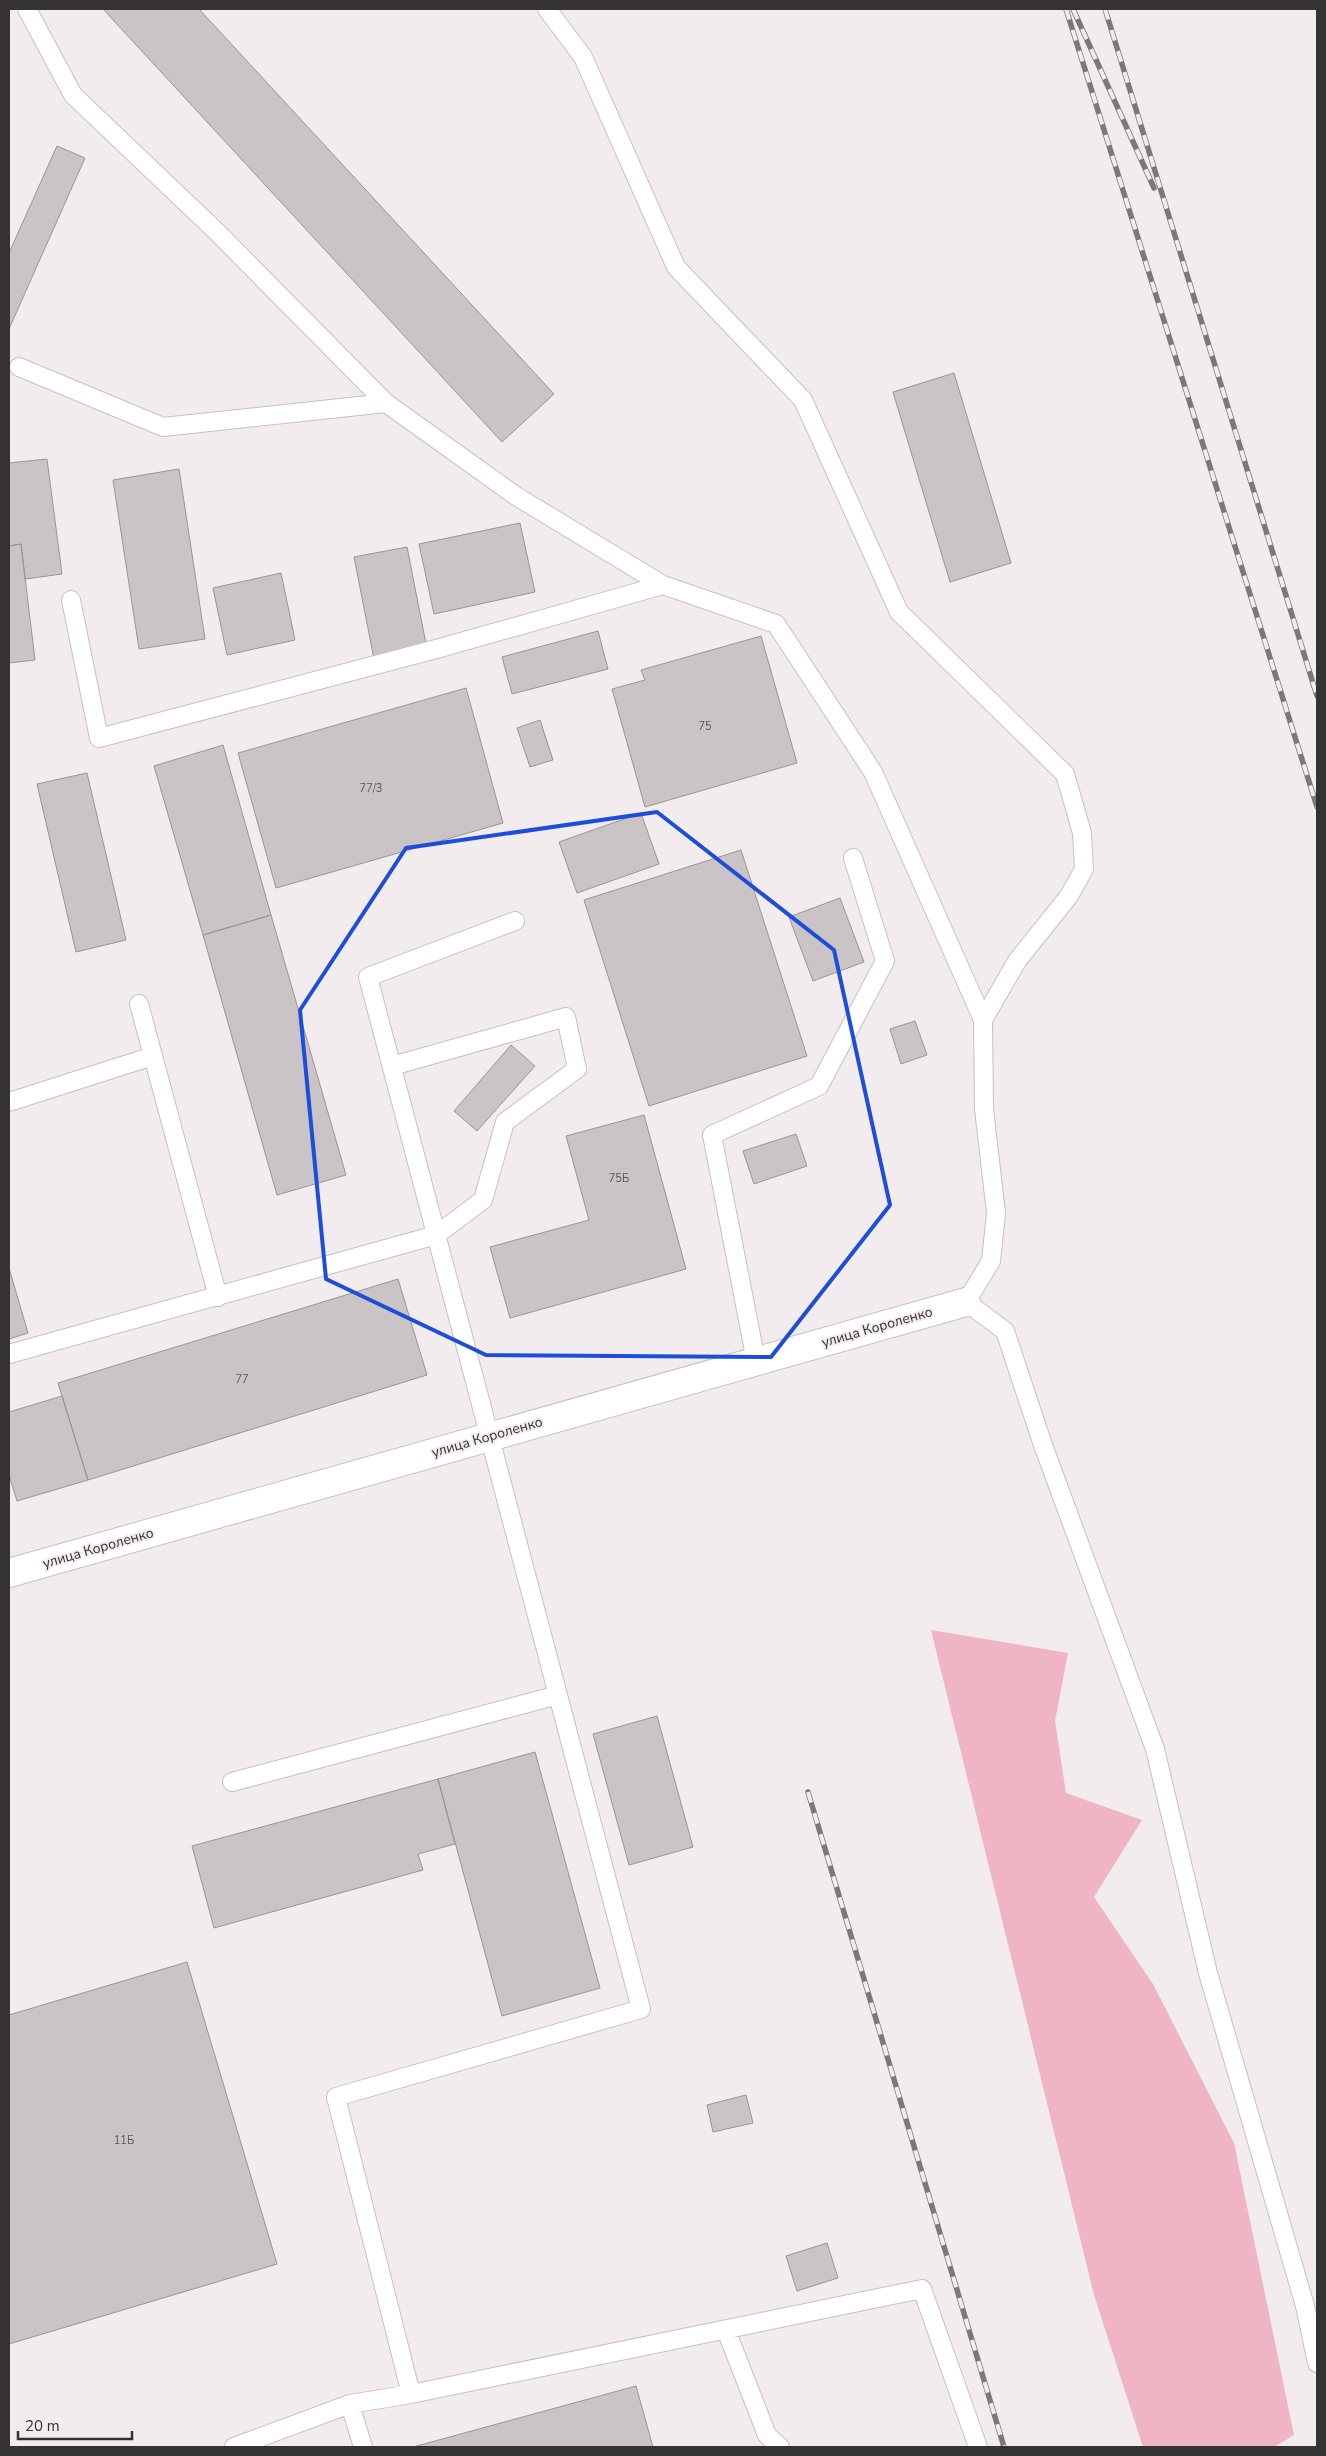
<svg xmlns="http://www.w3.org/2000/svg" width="1326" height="2456" font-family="'Nunito Sans',sans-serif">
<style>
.green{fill:#f0b5c4}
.building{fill:#cbc4c6;stroke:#9a9496}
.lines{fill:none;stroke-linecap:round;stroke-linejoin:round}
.service-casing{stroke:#c6c0c2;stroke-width:20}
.minor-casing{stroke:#c6c0c2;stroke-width:30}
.service{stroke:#fff;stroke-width:18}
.minor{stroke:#fff;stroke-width:28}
.rail-casing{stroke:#7c7879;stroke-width:5.5}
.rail{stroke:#f3ecee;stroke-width:4;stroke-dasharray:11;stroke-linecap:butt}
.marked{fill:none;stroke:#1d4ed8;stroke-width:4;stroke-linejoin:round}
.labels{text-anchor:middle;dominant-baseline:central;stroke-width:4;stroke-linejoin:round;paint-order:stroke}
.number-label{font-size:11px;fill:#5a5658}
.street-label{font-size:14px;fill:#353233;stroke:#f3ecee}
</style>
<rect width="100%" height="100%" fill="#f3ecee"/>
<!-- green -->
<path class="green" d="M931 1630 1068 1653 1055 1721 1066 1793 1142 1820 1094 1897 1153 1984 1234 2143 1294 2435 1274 2447H1143L1094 2295Z"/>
<!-- building -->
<path class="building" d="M103 9H199L554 394 502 442Z
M57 146 85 158 9 329V253Z
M954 373 1011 563 950 582 893 392Z
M47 459 62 574 25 579 21 544 9 546V463Z
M179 469 205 639 139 649 113 480Z
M520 523 535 592 434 614 419 544Z
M21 544 35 660 9 663V546Z
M407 547 427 649 374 659 354 557Z
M281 573 295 640 227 655 213 588Z
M598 631 608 669 512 694 502 657Z
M761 636 797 763 645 807 612 689 645 680 641 670Z
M466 688 503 823 276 888 238 753Z
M540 720 553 760 530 767 517 728Z
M223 745 271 915 203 935 154 766Z
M87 773 126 940 76 952 37 784Z
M641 813 659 864 577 893 559 842Z
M741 850 807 1056 649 1106 584 900Z
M840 898 864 962 813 981 789 917Z
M271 915 346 1175 277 1195 203 935Z
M915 1021 927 1055 901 1064 890 1029Z
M511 1045 535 1066 477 1131 454 1111Z
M644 1115 686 1269 510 1318 490 1247 589 1220 566 1136Z
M796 1134 807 1166 754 1184 743 1151Z
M9 1268 28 1333 9 1339Z
M398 1279 427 1375 88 1480 58 1383Z
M62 1396 88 1480 17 1501 9 1475V1412Z
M657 1716 693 1847 629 1865 593 1734Z
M535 1752 600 1988 502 2016 438 1779Z
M438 1779 455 1844 418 1854 423 1870 214 1928 192 1846Z
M187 1962 277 2264 9 2344V2015Z
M746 2095 753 2123 713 2132 707 2105Z
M827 2243 838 2278 797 2291 786 2256Z
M636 2386 653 2447H413Z"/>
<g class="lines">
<!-- service casing -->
<g class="service-casing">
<path id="service" d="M27 9 73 95 217 232 386 403 516 496 663 585 776 624 873 772 983 1020
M547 9 583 57 676 267 803 400 899 612 1065 774 1082 833 1084 869 1069 896 1017 961 983 1020 984 1109 996 1213 991 1261 966 1302 1005 1331 1043 1445 1155 1749 1208 1973 1305 2306 1317 2363
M19 367 163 427 386 403
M71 600 99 738 440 648 663 585
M515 921 368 977 641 2009 336 2097 411 2394 922 2289 978 2447
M139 1004 218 1297
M9 1102 153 1056
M9 1354 436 1235 483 1200 505 1122 577 1069 566 1017 392 1066
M756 1361 712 1135 819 1086 885 961 853 858
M232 1782 558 1695
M726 2330 767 2435 780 2447
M350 2404 363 2447
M234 2447 350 2404 411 2394"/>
</g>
<!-- minor casing -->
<g class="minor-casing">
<path id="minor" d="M9 1573 966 1302"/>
</g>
<!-- service -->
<use href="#service" class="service"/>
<!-- minor -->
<use href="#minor" class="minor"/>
<!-- rail casing -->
<g class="rail-casing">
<path id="rail" d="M1066 9 1317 807
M1073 9 1154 188
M1105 9 1317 696
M808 1792 1004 2447"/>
</g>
<!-- rail -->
<use href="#rail" class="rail"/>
</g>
<!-- marked area -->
<path class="marked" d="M657 812 834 950 890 1205 771 1357 486 1355 326 1279 300 1010 406 848Z"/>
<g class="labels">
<!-- number labels -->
<g class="number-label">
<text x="705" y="726">75</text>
<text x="371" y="788">77/3</text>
<text x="619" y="1178">75Б</text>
<text x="242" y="1379">77</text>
<text x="124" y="2140">11Б</text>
</g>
<!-- street labels -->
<g class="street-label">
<text transform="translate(877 1327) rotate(-16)">улица Короленко</text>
<text transform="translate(487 1437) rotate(-16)">улица Короленко</text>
<text transform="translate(98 1548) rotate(-16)">улица Короленко</text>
</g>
</g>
<!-- border -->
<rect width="1326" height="2456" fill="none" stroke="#353233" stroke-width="20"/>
<!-- scale -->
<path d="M18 2431v8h114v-8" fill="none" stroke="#353233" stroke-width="2.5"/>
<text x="25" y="2431" font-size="15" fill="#353233" stroke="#f3ecee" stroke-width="4" paint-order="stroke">20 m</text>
</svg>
